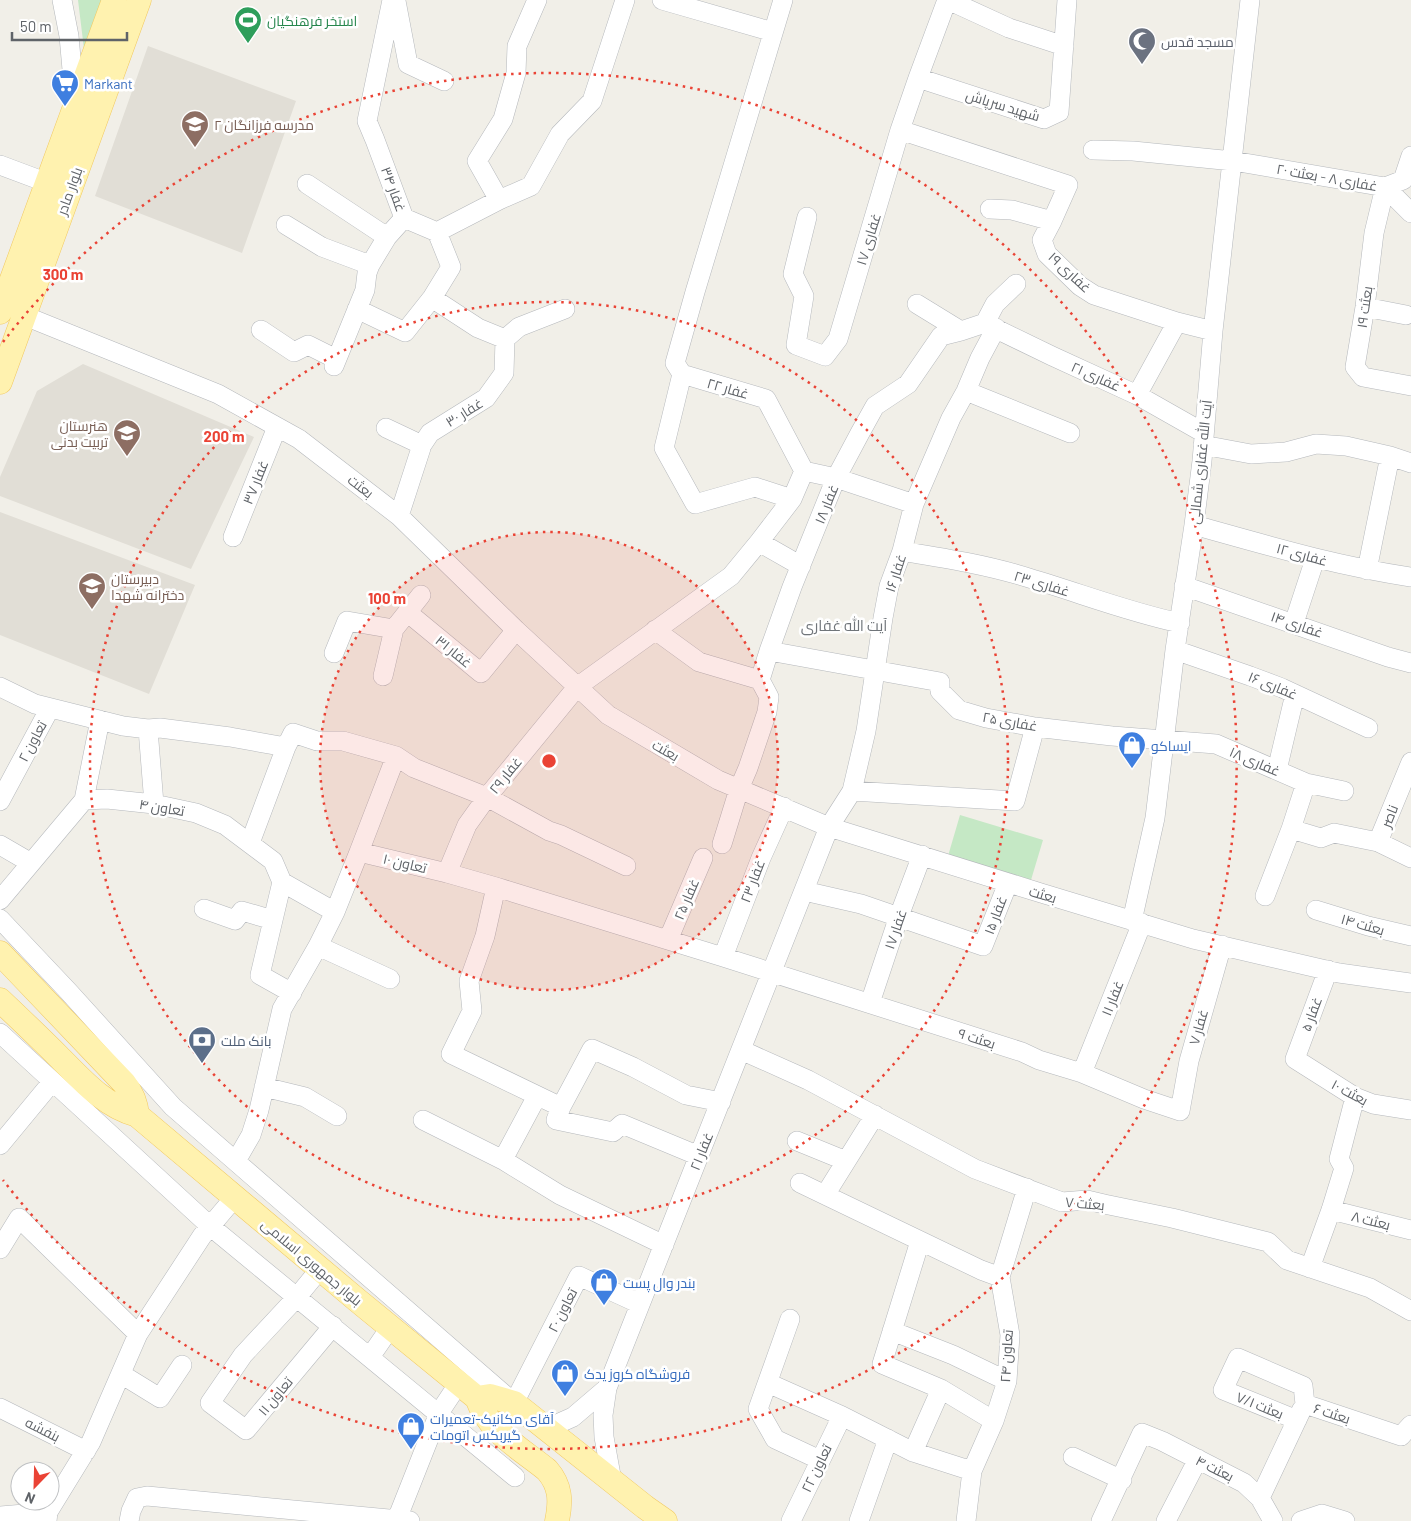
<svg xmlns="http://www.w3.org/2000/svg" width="1411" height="1521" font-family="Barlow,Cairo,sans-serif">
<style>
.education{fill:#e1ded6}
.green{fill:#c5e8c5}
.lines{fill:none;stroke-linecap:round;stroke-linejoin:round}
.minor-casing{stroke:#b5b8bc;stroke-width:20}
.major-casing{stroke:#f2c960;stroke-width:25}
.minor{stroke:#fff;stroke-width:19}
.major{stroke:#fff2af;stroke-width:24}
.ring{fill:none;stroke:#ea4335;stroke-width:2.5;stroke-dasharray:2.5 5}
.labels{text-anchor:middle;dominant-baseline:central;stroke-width:5;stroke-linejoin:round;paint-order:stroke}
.leisure-label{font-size:14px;fill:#27864d;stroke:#fff;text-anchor:start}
.worship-label{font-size:14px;fill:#5b616d;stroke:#fff;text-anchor:start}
.shop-label{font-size:14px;fill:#366cbe;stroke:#fff;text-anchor:start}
.street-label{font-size:14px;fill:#5f6368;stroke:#fff}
.education-label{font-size:14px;fill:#785e54;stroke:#fff;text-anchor:start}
.service-label{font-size:14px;fill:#4e5e75;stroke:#fff;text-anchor:start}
.neighbourhood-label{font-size:15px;fill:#70757a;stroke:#fff}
.centre{fill:#ea4335;stroke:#fff;stroke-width:2.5}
.ring-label{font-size:15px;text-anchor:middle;font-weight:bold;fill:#ea4335;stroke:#fff;stroke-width:5;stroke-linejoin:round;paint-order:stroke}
</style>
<rect width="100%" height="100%" fill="#f1efe8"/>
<!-- education -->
<path class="education" d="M148 46 296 101 242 253 95 196Z
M83 364 254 437 191 569 0 496V477L37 391Z
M0 512 195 585 149 694 0 635Z"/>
<!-- green -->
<path class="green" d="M78 0H106L85 57Z
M960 815 1043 840 1031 880 948 856Z"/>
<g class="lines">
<!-- minor casing -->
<g class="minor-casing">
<path id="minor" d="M62 0 69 36 75 103
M662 0 773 32
M947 0 918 78 1044 119 1059 112 1067 0
M948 0 1009 28 1064 46
M396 1 408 64 444 81
M900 130 918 78
M1093 150 1133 151 1233 161 1385 187 1411 213
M1411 156 1403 180 1385 187 1374 233 1365 307 1355 367 1363 377 1411 386
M0 165 48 183
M307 184 387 237
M499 200 477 161 503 119 516 73 517 46 537 0
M990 209 1012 210 1052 221 1042 240 1047 254 1080 286 1094 295 1177 322 1213 331
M807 217 793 274 804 296 796 345 825 356 838 339 900 130 1068 185 1052 221
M404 218 437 232
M286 225 322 247 370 265
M917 304 961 331
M1365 307 1406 315
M357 309 405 332 432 298
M25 316 218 394 299 439 399 516 516 630 608 715 718 780 829 827 1041 893 1193 939 1339 973 1411 983
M986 324 1052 356 1137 395 1204 433
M261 330 294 352 308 345 336 359
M505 339 478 328 432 298 451 267 437 232 499 200 531 186 560 134 592 101 625 0
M334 366 365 290 367 273 370 265 387 237 404 218 375 140 367 121 392 0
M682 374 664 448 695 504 755 487 792 499
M966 391 1070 433
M1137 395 1177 322
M386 428 422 445
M1203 445 1251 454 1286 452 1316 444 1346 446 1390 456 1411 463
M804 471 836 478 914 504
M399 516 422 445 430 433 486 398 504 373 505 339 519 327 565 309
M1194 525C1266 545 1336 566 1411 577
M233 537 277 427
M759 542 801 566
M902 551C944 558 988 565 1029 578 1080 593 1128 612 1180 623
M1367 570 1390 456
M1184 586 1388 657 1411 663
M407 612 481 673 516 630
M1294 623 1315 559
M655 630 699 662 760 680
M1175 650 1250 676 1282 688 1368 728
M769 651 940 682V691L959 710 986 718 1035 727 1112 736 1216 744 1306 783 1344 791
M334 653 347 621 394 629
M383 676 394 629 421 595
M0 687 35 704 123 726 148 729 160 728 230 737 286 747 293 733 317 741H343L396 756 414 768 487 797 549 831 561 835 626 866
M148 729 154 804
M1277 770 1295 694
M852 791 1015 801 1035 727
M84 800 107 799 154 804 196 813 225 825 273 861 282 882 335 912
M0 801 50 708
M1291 829 1321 838 1334 833 1378 842 1411 858
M1378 842 1411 762
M250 843 286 747
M722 844 739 789 748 768 767 712 769 697 760 680 769 651 792 587 836 478 860 433 875 406 908 384 941 336 961 331 985 323 995 304 1016 284
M0 845 31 863
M359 852 396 756
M447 873 467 825 487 797 577 687 731 576 759 542 792 499 804 471 766 399 682 374 675 363 695 292 783 0
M496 887 485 936 469 981 472 1011 451 1054 561 1107 556 1120 613 1132 622 1124 699 1156
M804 891 861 904 983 946 1008 883
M1265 896 1291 829 1306 783
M0 900 84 800 100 720
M204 909 235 920 242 911 273 920 282 882
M1316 910 1368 926 1411 936
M0 919 68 991 173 1107 514 1403 579 1276 640 1304
M273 920 260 975 292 993
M1132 921 1155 818 1175 650 1194 525 1202 461 1213 331 1250 0
M668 940 703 858
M318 946 390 979
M723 957 761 858 784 807
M1328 970 1295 1059 1355 1097 1373 1104 1411 1110
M870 1003 899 916 922 855
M0 1033 210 1226 515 1477
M741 1050 808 1080 975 1169 1062 1202 1087 1200 1104 1204 1172 1218 1268 1242 1287 1260 1370 1288 1411 1311
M1082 1073 1142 923
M264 1087 305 1097 337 1116
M561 1107 592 1049 633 1067 686 1095 721 1102
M423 1120 503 1160 560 1195 664 1245
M797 1141 846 1161
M0 1145 52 1082
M503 1160 507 1152 537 1096
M236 1161 251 1135 259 1110 282 1009 318 946 335 912 359 852 447 873 496 887 723 957 1022 1052 1039 1060 1082 1073 1144 1099 1180 1111 1189 1061 1222 945
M800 1183 981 1270 1000 1277
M825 1195 875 1115
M1331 1210 1411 1230
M920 1241 882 1364 941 1389 994 1421
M0 1249 19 1218 138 1334
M1310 1268 1331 1210 1344 1168 1339 1159 1355 1097
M320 1269 297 1297 243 1355 210 1403 246 1430 333 1326
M790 1319 758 1409 775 1439 820 1460
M892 1331 953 1355 1007 1381
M370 1357 390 1328
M121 1374 160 1398 182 1365
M768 1383 842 1416 913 1452 972 1471
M0 1408 86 1451
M1297 1420 1223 1390 1238 1358 1303 1386 1305 1404 1401 1436 1411 1425
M546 1429 573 1417 607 1388
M913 1452 941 1389
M1073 1457 1122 1480
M612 1481 604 1437 603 1415 607 1388 829 827 852 791 866 731 883 618 889 586 902 551 914 504 951 418 966 391 980 358 996 328
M1260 1498 1302 1409
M0 1516 48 1512
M47 1521 48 1512 91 1442 138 1334 202 1236 235 1197
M129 1521 131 1511 137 1498 147 1496 410 1521
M399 1521V1514L439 1413 459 1383
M791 1521 842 1416
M859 1521 888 1439
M966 1521 972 1471 994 1421 1007 1381 1010 1335 1000 1277 1027 1188
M1101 1521 1142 1433 1162 1441 1244 1483 1260 1498 1273 1521
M1166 1521 1198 1459
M1301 1521 1322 1514 1345 1521"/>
</g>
<!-- major casing -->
<g class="major-casing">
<path id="major" d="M0 312 114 0
M0 382 139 0
M0 953 124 1083C132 1093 136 1102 137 1115L357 1300 477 1398 490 1396 514 1403 645 1507 665 1521
M0 1000C19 1018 39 1037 58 1056 81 1079 104 1106 137 1115
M477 1398C489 1432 520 1448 547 1470 561 1486 561 1501 557 1521"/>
</g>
<!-- minor -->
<use href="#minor" class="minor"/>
<!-- major -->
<use href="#major" class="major"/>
</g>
<!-- distance rings -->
<circle cx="549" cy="761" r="229" fill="#ea4335" fill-opacity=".12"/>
<g class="ring">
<circle cx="549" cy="761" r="229"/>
<circle cx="549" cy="761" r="459"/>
<path d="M3 342A688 688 0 1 1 3 1180"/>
</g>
<!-- icons -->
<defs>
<g id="stadium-pin" transform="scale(1.4375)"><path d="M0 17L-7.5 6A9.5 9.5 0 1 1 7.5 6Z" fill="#2e9e5b" stroke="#fff"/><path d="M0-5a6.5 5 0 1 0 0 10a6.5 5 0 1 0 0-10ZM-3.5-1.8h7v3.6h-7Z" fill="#fff"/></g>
<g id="mosque-pin" transform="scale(1.4375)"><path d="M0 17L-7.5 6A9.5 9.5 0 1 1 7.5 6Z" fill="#6b7280" stroke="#fff"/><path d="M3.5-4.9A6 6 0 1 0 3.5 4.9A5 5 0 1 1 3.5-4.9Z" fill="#fff"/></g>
<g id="supermarket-pin" transform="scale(1.4375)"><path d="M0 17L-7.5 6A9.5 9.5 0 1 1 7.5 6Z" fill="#3f7fe0" stroke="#fff"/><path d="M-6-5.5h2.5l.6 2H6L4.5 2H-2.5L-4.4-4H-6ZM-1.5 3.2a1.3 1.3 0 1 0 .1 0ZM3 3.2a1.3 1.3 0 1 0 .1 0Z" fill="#fff"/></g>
<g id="school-pin" transform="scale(1.4375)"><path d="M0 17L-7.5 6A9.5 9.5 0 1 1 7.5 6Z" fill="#8d6e63" stroke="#fff"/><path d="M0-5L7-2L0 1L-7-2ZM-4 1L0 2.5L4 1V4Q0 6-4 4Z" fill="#fff"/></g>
<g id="shop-pin" transform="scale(1.4375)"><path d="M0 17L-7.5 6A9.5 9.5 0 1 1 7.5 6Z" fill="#3f7fe0" stroke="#fff"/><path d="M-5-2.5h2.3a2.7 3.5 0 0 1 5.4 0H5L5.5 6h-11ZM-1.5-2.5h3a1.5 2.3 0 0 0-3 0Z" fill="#fff"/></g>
<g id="bank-pin" transform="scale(1.4375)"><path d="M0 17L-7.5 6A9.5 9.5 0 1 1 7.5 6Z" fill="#5c6f8a" stroke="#fff"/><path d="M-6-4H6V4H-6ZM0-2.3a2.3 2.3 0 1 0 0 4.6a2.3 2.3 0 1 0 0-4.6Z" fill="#fff"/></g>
</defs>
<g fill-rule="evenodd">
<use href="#stadium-pin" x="248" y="20"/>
<use href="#mosque-pin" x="1142" y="41"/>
<use href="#supermarket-pin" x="65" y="83"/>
<use href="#school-pin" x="195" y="124"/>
<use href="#school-pin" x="127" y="433"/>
<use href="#school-pin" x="92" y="586"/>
<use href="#shop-pin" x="1132" y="745"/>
<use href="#bank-pin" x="202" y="1040"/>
<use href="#shop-pin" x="604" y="1282"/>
<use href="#shop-pin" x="565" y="1373"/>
<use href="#shop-pin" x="411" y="1426"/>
</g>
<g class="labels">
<!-- leisure labels -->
<g class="leisure-label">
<text x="267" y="20">استخر فرهنگیان</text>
</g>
<!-- worship labels -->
<g class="worship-label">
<text x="1161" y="41">مسجد قدس</text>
</g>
<!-- shop labels -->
<g class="shop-label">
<text x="84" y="83">Markant</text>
<text x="1151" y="745">ایساکو</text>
<text x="623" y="1282">بندر وال پست</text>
<text x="584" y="1373">فروشگاه کروز یدک</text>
<text x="430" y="1418">آقای مکانیک-تعمیرات<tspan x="430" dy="16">گیربکس اتومات</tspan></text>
</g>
<!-- street labels -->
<g class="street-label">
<text transform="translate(1003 105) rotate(17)">شهید سرپاش</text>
<text transform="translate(1327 177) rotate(10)">غفاری ۸ - بعثت ۲۰</text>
<text transform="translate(394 189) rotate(70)">غفار ۳۴</text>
<text transform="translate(69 191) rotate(-70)">بلوار مادر</text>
<text transform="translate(868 239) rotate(-73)">غفاری ۱۷</text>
<text transform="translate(1070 272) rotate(43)">غفاری ۱۹</text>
<text transform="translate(1364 307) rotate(-82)">بعثت ۱۹</text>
<text transform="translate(1096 376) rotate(24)">غفاری ۲۱</text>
<text transform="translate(728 388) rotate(16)">غفار ۲۲</text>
<text transform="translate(464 412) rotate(-32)">غفار ۳۰</text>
<text transform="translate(1200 462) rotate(-84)">آیت الله غفاری شمالی</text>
<text transform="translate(255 482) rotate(-68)">غفار ۳۷</text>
<text transform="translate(361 486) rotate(38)">بعثت</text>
<text transform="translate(826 504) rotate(-68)">غفار ۱۸</text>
<text transform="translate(1302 554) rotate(15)">غفاری ۱۲</text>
<text transform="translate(895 573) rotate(-72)">غفار ۱۶</text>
<text transform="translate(1042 583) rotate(17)">غفاری ۲۳</text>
<text transform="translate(1297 624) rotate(19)">غفاری ۱۴</text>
<text transform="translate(454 651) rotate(39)">غفار ۳۱</text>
<text transform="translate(1273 685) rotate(22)">غفاری ۱۶</text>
<text transform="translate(1010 721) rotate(10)">غفاری ۲۵</text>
<text transform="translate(32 741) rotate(-62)">تعاون ۲</text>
<text transform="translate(666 750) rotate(30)">بعثت</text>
<text transform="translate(1255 761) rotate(23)">غفاری ۱۸</text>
<text transform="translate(505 775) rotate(-51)">غفار ۲۹</text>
<text transform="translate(162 807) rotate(9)">تعاون ۴</text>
<text transform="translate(1389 816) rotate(-68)">ناصر</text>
<text transform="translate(405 863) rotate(13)">تعاون ۱۰</text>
<text transform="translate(752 881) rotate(-69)">غفار ۲۳</text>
<text transform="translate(1043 894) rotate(17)">بعثت</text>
<text transform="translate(686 899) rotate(-67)">غفار ۲۵</text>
<text transform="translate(995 915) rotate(-69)">غفار ۱۵</text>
<text transform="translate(1363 924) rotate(16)">بعثت ۱۴</text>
<text transform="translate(895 929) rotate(-71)">غفار ۱۷</text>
<text transform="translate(1112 998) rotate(-68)">غفار ۱۱</text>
<text transform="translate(1311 1014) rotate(-70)">غفار ۵</text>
<text transform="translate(1198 1027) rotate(-74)">غفار ۷</text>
<text transform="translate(977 1038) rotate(18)">بعثت ۹</text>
<text transform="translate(1350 1092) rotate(28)">بعثت ۱۰</text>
<text transform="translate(701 1151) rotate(-68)">غفار ۲۱</text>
<text transform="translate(1085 1203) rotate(5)">بعثت ۷</text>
<text transform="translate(1371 1220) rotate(14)">بعثت ۸</text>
<text transform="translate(312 1262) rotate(40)">بلوار جمهوری اسلامی</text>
<text transform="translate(562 1310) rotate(-63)">تعاون ۲۰</text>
<text transform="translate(1006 1356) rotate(-87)">تعاون ۲۴</text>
<text transform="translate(275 1396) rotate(-50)">تعاون ۱۱</text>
<text transform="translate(1260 1405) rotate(22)">بعثت ۷/۱</text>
<text transform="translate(1332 1413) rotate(18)">بعثت ۶</text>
<text transform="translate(43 1429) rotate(27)">بنفشه</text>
<text transform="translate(816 1468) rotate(-64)">تعاون ۲۲</text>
<text transform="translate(1215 1468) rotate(27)">بعثت ۴</text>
</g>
<!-- education labels -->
<g class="education-label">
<text x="214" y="124">مدرسه فرزانگان ۲</text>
<text x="108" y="425" text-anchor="end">هنرستان<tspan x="108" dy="16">تربیت بدنی</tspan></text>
<text x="111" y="578">دبیرستان<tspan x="111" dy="16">دخترانه شهدا</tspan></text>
</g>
<!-- service labels -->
<g class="service-label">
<text x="221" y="1040">بانک ملت</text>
</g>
<!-- neighbourhood labels -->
<g class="neighbourhood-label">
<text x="844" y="625">آیت الله غفاری</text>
</g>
</g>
<circle cx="549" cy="761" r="8" class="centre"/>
<g class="ring-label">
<text x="63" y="280">300 m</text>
<text x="224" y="442">200 m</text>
<text x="387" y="604">100 m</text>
</g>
<!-- north arrow -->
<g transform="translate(35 1486) rotate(203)"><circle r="24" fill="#ffffff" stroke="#bfc1c3"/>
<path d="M0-4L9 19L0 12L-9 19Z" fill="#ea4335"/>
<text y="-8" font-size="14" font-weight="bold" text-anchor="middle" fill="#5f6368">N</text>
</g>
<!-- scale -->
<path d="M12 32v8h115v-8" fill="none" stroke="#5f6368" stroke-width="2.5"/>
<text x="20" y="32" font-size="15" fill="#5f6368" stroke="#ffffff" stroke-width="4" paint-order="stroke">50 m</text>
</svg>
